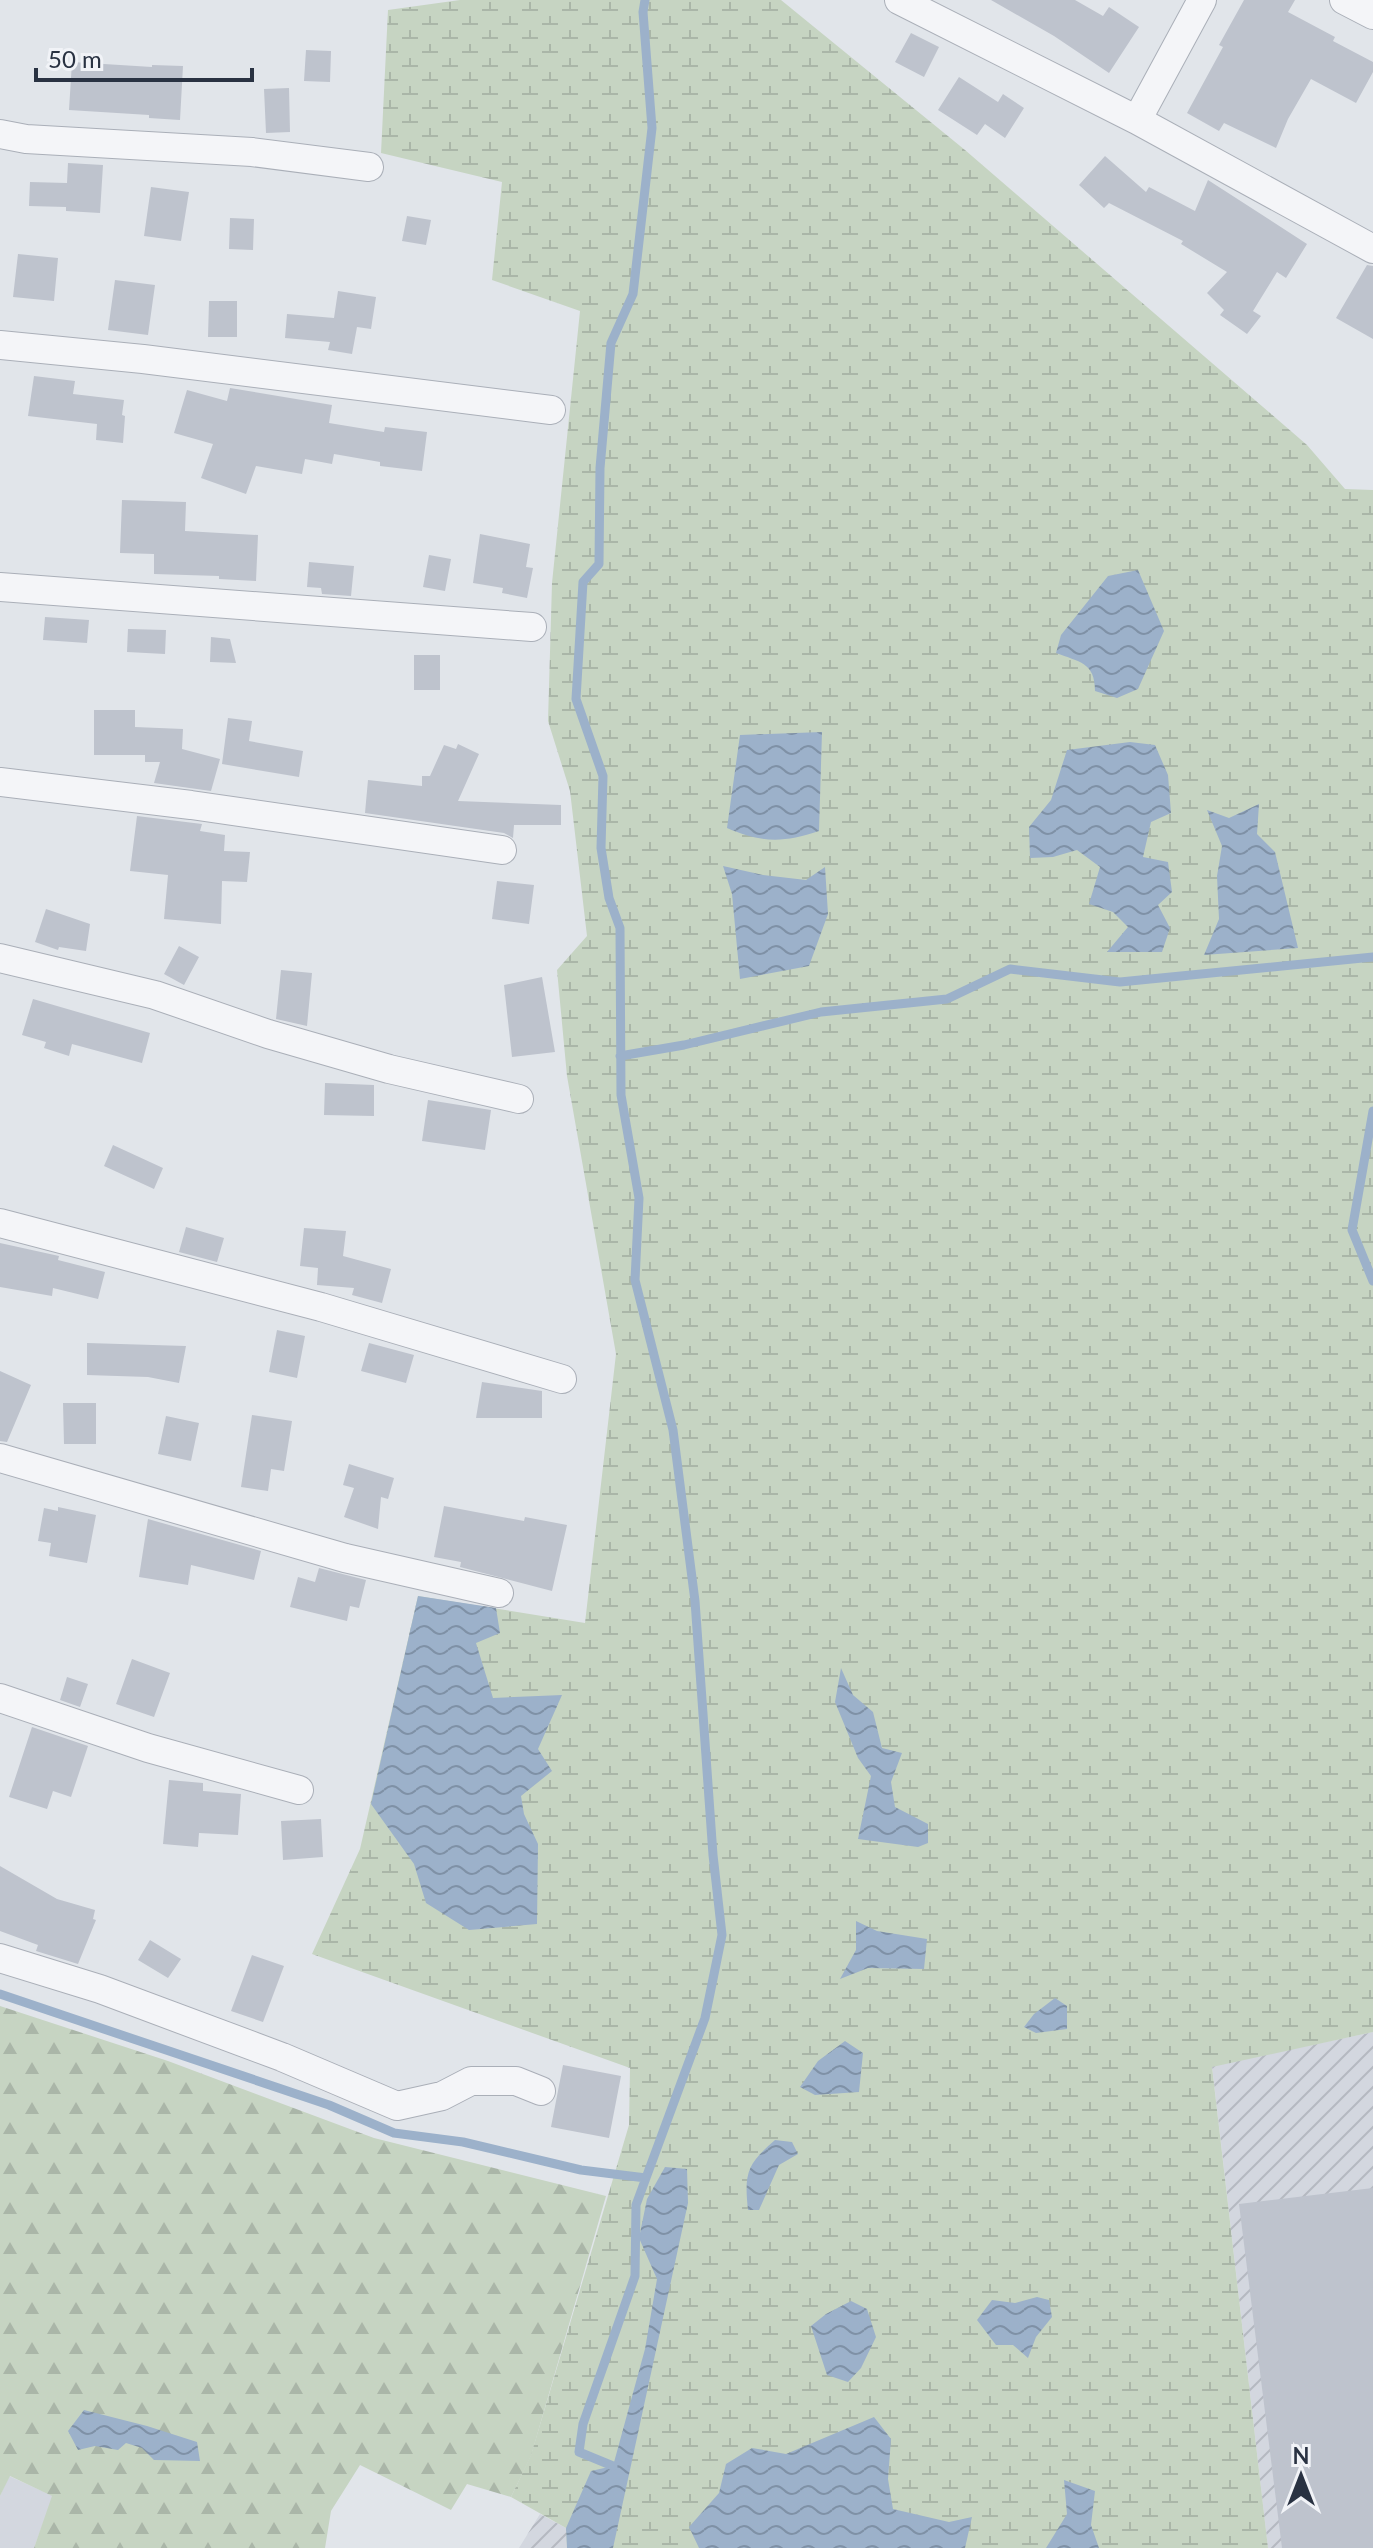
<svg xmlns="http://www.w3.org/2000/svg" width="1373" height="2548" font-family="Lato,sans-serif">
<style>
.built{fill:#d3d7df}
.industrial{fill:url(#industrial-furrows)}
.forest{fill:url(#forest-firs)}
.wetland{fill:url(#wetland-marsh)}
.water{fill:url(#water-waves)}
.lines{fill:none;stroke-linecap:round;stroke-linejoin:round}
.stream{stroke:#9cb1ca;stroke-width:9}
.building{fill:#bec3cd}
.minor-casing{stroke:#aaafb8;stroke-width:30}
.minor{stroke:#f4f5f8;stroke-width:28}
</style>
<defs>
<pattern id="industrial-furrows" width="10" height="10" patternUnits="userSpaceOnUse" patternTransform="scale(2)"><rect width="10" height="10" fill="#d3d7df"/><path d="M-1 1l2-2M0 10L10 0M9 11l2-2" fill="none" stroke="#b5b9c1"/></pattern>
<pattern id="forest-firs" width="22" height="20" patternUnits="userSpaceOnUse" patternTransform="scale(2)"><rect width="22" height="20" fill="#c6d4c2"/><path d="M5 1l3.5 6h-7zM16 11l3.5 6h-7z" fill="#aab6a8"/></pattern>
<pattern id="wetland-marsh" width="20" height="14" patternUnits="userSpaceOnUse" patternTransform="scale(2)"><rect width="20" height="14" fill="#c6d4c2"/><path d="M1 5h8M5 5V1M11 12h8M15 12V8" fill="none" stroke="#aab6a8"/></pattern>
<pattern id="water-waves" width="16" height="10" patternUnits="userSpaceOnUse" patternTransform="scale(2)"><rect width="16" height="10" fill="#9cb1ca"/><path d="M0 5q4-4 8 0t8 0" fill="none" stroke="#7f91a6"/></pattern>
</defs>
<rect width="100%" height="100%" fill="#e1e5ea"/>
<!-- built -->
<path class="built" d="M9 2476 53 2496 34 2548H0V2496Z"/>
<!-- industrial -->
<path class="industrial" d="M1373 2032V2548H1268L1212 2066Z
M540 2514 566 2528 567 2548H519Z"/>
<!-- forest -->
<path class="forest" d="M0 2006 168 2061 374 2138 606 2196 531 2456 511 2497 467 2484 451 2510 360 2465 331 2511 325 2548H34L52 2496 10 2476 0 2496Z"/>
<!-- wetland -->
<path class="wetland" d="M460 0H781L965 150 1307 445 1345 489 1373 490V2032L1212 2067 1268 2548H567L566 2528 511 2497 531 2455 629 2125 630 2068 312 1954 360 1849 418 1596 585 1623 616 1354 567 1076 557 970 587 936 570 791 548 721 552 583 580 311 492 280 502 182 381 153 388 10Z"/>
<!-- water -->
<path class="water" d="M1138 570 1164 631 1138 689 1117 698 1095 691C1095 662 1079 662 1056 653L1061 635 1108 576Z
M822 732 819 831C783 843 762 843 727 828L740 735Z
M1130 742 1155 745 1168 775 1171 813 1151 822 1143 857 1168 862 1172 892 1158 905 1170 928 1162 952H1107L1128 927 1113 912 1089 904 1100 867 1077 850 1053 857 1030 858 1029 827 1051 800 1067 750Z
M1259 804 1257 834 1275 852 1298 948 1204 955 1219 919 1217 876 1222 846 1207 810 1229 818Z
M723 866 763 875 806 880 825 867 828 914 809 966 740 979 732 894Z
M418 1596 496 1608 500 1633 476 1643 493 1698 562 1695 538 1749 552 1771 521 1796 524 1814 538 1844 537 1924 469 1930 426 1903 414 1864 371 1804Z
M841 1668 853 1695 873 1712 882 1748 902 1753 891 1782 895 1807 928 1824V1843L918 1847 858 1839 871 1776 858 1758 835 1702Z
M856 1921 877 1931 927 1939 924 1969 868 1968 840 1979 856 1950Z
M1055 1998 1067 2006V2029L1036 2033 1024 2027 1034 2014Z
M845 2041 863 2053 859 2092 815 2095 800 2087 818 2061Z
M775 2140 792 2142 798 2154 779 2165 759 2210H748C744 2173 747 2164 775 2140Z
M665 2167 687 2169 688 2203 613 2548H567L566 2528 591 2471 613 2466 645 2349 657 2279 639 2238 647 2199Z
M1037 2297 1049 2300 1052 2317 1036 2337 1028 2358 1013 2345H996L977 2320 992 2300 1015 2303Z
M851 2301 867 2309 876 2337 861 2368 848 2382 827 2375 811 2326 826 2314Z
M84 2410 147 2426 197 2442 200 2461 154 2460 142 2448 126 2443 118 2450 95 2446 78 2450 68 2431Z
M874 2417 891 2439 888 2479 893 2509 949 2522 972 2517 965 2548H699L689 2527 719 2493 726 2464 752 2448 786 2454Z
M1064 2480 1095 2491 1091 2525 1099 2548H1046L1067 2514Z"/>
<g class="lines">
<!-- stream -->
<path class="stream" d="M620 1056 684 1045 821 1012 947 999 1010 969 1120 982 1373 957
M1373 1111 1352 1230 1373 1281
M0 1994 329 2105 394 2133 463 2142 581 2170 646 2178
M613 2466 579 2452 583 2424 635 2276 636 2205 705 2018 722 1935 713 1855 695 1601 673 1430 635 1280 639 1198 621 1095 620 928 609 898 601 848 603 776 576 699 583 582 599 564 600 468 611 343 633 294 652 128 643 12 645 0"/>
</g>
<!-- building -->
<path class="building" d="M991 0H1075L1103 16 1109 7 1139 27 1109 73 1054 36Z
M1244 0H1295L1288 12 1335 37 1333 41 1373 62V72L1356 103 1311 79 1288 119 1276 148 1224 123 1219 131 1187 113 1223 47 1219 45Z
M911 33 939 47 924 77 895 62Z
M306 50 331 51 330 82 304 81Z
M72 62 152 67V65L183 66 180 120 149 118V115L69 110Z
M959 77 998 102 1003 94 1024 108 1005 138 985 124 977 135 938 110Z
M289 88 290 132 266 133 264 89Z
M1105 156 1146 192 1149 187 1195 211 1208 180 1307 244 1286 278 1277 272 1253 311 1261 316 1247 334 1220 315 1224 310 1207 293 1227 272 1181 244 1183 241 1109 203 1104 208 1079 185Z
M68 163 103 165 100 213 66 211V207L29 206 30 182 67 183Z
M151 187 189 192 181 241 144 236Z
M407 216 431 220 426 245 402 241Z
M230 218 254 219 253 250 229 249Z
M18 254 58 258 54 301 13 297Z
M1367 265 1373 266V339L1336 318Z
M115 280 155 285 148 335 108 330Z
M338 291 376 297 371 329 357 327 352 354 328 350 330 342 285 338 287 314 334 318Z
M209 301H237V337H208Z
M34 376 75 381 73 394 124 400 122 415 125 416 123 443 96 440 97 424 28 416Z
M230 388 332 405 329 423 384 432 385 427 427 432 422 471 380 466V462L334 454 332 464 305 459 302 474 256 466 246 494 201 478 213 444 174 433 187 390 227 401Z
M122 500 186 502 185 531 258 535 256 581 219 579V576L154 574V554L120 553Z
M480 534 530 544 526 567 533 568 527 598 502 593 503 588 473 583Z
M429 555 451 559 445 591 423 587Z
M309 562 354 566 351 596 322 594 321 588 307 587Z
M45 617 89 620 87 643 43 640Z
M128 629 166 630 165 654 127 652Z
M211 637 230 639 236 663 210 662Z
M414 655H440V690H414Z
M94 710H135V727L183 729 182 749 220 759 211 791 154 783 160 762H145V755H94Z
M228 718 252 721 249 741 303 751 299 777 222 764Z
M458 744 479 754 458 801 561 805V825H514L513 838 504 833 365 813 368 780 422 786V776H430L444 745 456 749Z
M137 816 202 824 200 831 225 835 224 851 250 852 247 882 222 881 221 924 164 919 168 875 130 871Z
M497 881 534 885 529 924 492 919Z
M46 909 90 924 86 951 59 947 58 950 35 942Z
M179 946 199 957 184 985 164 974Z
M281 970 312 973 307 1026 276 1019Z
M542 977 555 1052 512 1057 504 985Z
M33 999 150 1033 142 1063 72 1044 69 1056 44 1048 46 1042 22 1035Z
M325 1083 374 1085V1116L324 1115Z
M428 1100 491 1110 485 1150 422 1141Z
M113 1145 163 1168 154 1189 104 1166Z
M186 1227 224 1238 217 1262 179 1252Z
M304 1228 346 1231 343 1256 391 1269 382 1303 352 1295 354 1288 317 1285 318 1268 300 1266Z
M0 1243 59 1256 58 1260 105 1272 98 1299 53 1288 52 1296 0 1287Z
M277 1330 305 1336 297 1378 269 1372Z
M87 1343 186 1346 179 1383 148 1377 87 1375Z
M369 1343 414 1355 406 1383 361 1371Z
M0 1371 31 1385 7 1442 0 1441Z
M482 1382 542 1391V1418H476Z
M63 1403H96V1444H64Z
M252 1415 292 1421 284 1471 271 1469 268 1491 241 1487Z
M166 1416 199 1423 191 1461 158 1454Z
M349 1464 394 1478 388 1499 381 1497 378 1529 344 1517 354 1488 343 1485Z
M444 1506 524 1521 525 1517 567 1525 552 1591 460 1567 461 1562 434 1557Z
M58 1507 96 1515 87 1563 49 1556 51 1543 38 1541 44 1508 58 1511Z
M148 1519 261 1551 254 1580 191 1565 188 1585 139 1577Z
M319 1568 366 1580 359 1608 350 1606 347 1621 290 1607 298 1577 315 1582Z
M132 1659 170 1673 154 1717 116 1704Z
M67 1677 88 1684 80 1707 60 1700Z
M32 1727 88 1746 71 1797 53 1791 47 1809 9 1797Z
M169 1780 203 1783V1791L241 1794 238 1835 199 1833 198 1847 163 1844Z
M321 1819 323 1857 283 1860 281 1821Z
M0 1866 57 1899 95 1910 93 1919 96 1920 78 1964 36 1951 38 1945 0 1931Z
M150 1940 181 1959 168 1978 138 1960Z
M252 1955 284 1966 263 2022 231 2011Z
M563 2065 621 2076 609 2138 551 2127Z
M1373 2188V2548H1282L1239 2204Z"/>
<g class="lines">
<!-- minor casing -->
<g class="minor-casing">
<path id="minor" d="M899 0 1137 120 1373 249
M1344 0 1373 15
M1137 120 1202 0
M0 134 26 139 252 152 369 167
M0 345 143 359 551 410
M0 587 532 627
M0 782 191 805 502 850
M0 958 155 995 268 1034 389 1069 519 1099
M0 1223 321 1307 562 1379
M0 1458 345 1558 499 1593
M0 1698 148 1748 299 1790
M0 1958 100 1989 282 2057 397 2106 442 2096 471 2081H516L541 2091"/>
</g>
<!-- minor -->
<use href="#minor" class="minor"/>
</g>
<!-- north arrow -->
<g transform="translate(1301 2476)" stroke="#f1f3f7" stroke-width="6" paint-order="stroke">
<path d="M0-6L14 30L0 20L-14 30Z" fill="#293242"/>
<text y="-12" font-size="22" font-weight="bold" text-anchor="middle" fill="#293242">N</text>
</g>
<!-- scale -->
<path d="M36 68v12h216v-12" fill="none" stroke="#293242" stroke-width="4"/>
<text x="48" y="68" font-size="24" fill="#293242" stroke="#f1f3f7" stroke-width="6" paint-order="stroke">50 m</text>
</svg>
